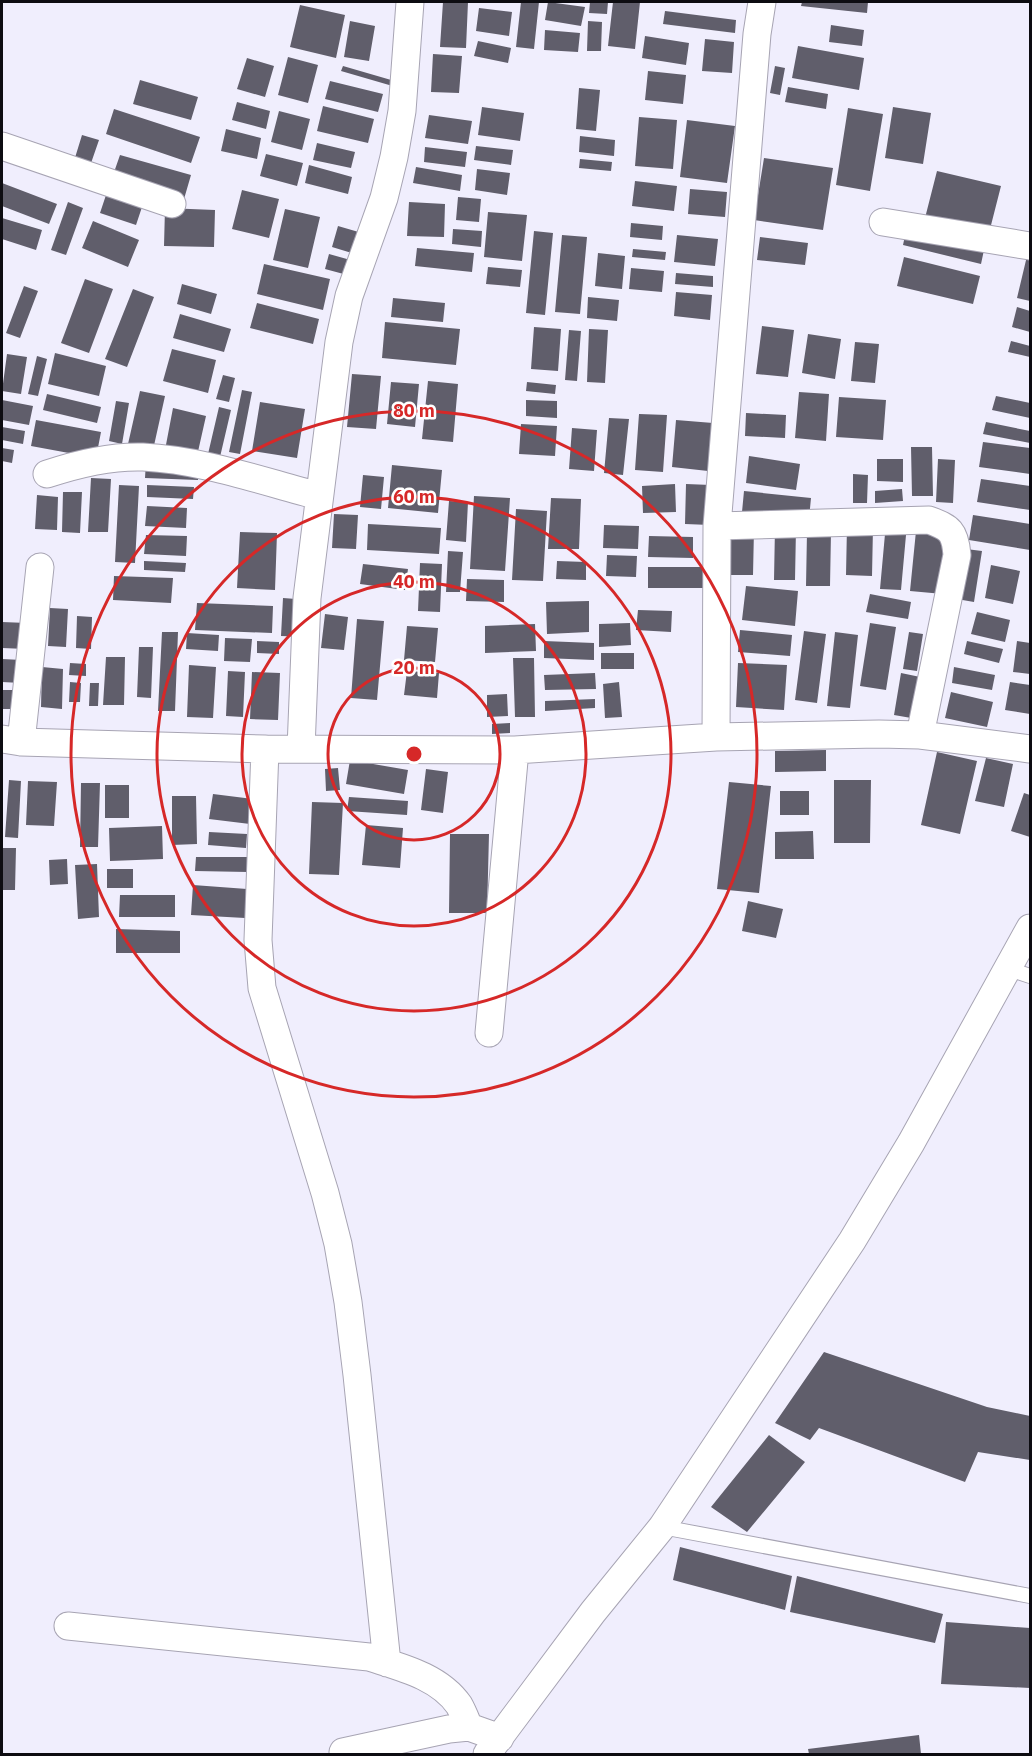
<svg xmlns="http://www.w3.org/2000/svg" width="1032" height="1756" font-family="'IBM Plex Sans',sans-serif">
<style>
.building{fill:#605e6b}
.lines{fill:none;stroke-linecap:round;stroke-linejoin:round}
.service-casing{stroke:#a7a4b3;stroke-width:16}
.minor-casing{stroke:#a7a4b3;stroke-width:29}
.service{stroke:#fff;stroke-width:14}
.minor{stroke:#fff;stroke-width:27}
.ring{fill:none;stroke:#d62828;stroke-width:3}
.centre{fill:#d62828;stroke:#fff;stroke-width:3}
.ring-label{font-size:18px;text-anchor:middle;font-weight:bold;fill:#d62828;stroke:#fff;stroke-width:5;stroke-linejoin:round;paint-order:stroke}
</style>
<rect width="100%" height="100%" fill="#f0eefd"/>
<!-- building -->
<path class="building" d="M443 2H468L466 48 440 47Z
M521 2H539L534 49 516 47Z
M548 2 585 7 581 26 545 20Z
M590 2H608L607 14 589 13Z
M613 2H640L635 49 608 46Z
M802 2H868L867 13 801 6Z
M300 5 345 15 336 58 290 47Z
M479 8 512 12 509 36 476 31Z
M665 11 736 20 735 33 663 24Z
M350 21 375 26 369 61 344 57Z
M588 21 602 22 601 51H587Z
M831 25 864 30 862 46 829 42Z
M545 30 580 33 578 52 544 50Z
M645 36 689 43 686 65 642 58Z
M705 39 734 42 732 73 702 71Z
M478 41 511 48 508 63 474 56Z
M798 46 864 58 859 90 792 78Z
M433 54 462 56 459 93 431 92Z
M288 57 318 65 308 103 278 95Z
M247 58 274 66 265 97 237 89Z
M343 66 398 82 396 87 341 71Z
M775 66 785 68 780 95 770 93Z
M648 71 686 75 683 104 645 100Z
M140 80 198 97 191 120 133 104Z
M330 81 383 94 378 112 325 99Z
M788 87 828 94 826 109 785 102Z
M579 88 600 90 596 131 576 129Z
M237 102 270 111 266 129 232 120Z
M323 106 374 119 368 143 317 131Z
M482 107 524 113 520 141 478 135Z
M893 107 931 113 923 164 885 158Z
M848 108 883 114 870 191 836 185Z
M114 109 200 137 191 163 106 134Z
M279 111 310 119 302 150 271 142Z
M429 115 472 121 468 144 425 138Z
M639 117 677 120 673 169 635 166Z
M687 120 735 126 727 183 680 177Z
M226 129 261 138 257 159 221 151Z
M82 135 99 140 90 166 74 161Z
M580 136 615 140 614 156 579 152Z
M317 143 355 152 351 168 313 160Z
M476 146 513 150 511 165 474 160Z
M425 147 467 152 465 167 424 162Z
M266 154 303 163 297 186 260 176Z
M120 155 191 175 184 199 112 178Z
M764 158 833 168 823 230 754 220Z
M580 159 612 162 611 171 579 168Z
M309 165 352 177 348 194 305 183Z
M416 167 462 175 460 191 413 183Z
M477 169 510 173 507 195 475 190Z
M937 171 1001 186 989 233 925 218Z
M635 181 677 186 674 211 632 206Z
M2 183 57 204 49 224 2 206Z
M109 186 145 198 136 225 100 213Z
M690 189 727 192 725 217 688 214Z
M242 190 279 199 269 238 232 229Z
M458 197 481 199 479 222 456 220Z
M68 202 83 208 66 255 51 250Z
M409 202 445 204 444 237 407 236Z
M165 208 215 210 214 247 164 246Z
M285 209 320 217 308 268 273 260Z
M488 212 527 215 522 261 484 257Z
M2 218 42 230 36 250 2 239Z
M93 221 139 240 128 267 82 248Z
M631 223 663 226 662 240 630 237Z
M338 226 362 233 355 254 332 247Z
M453 229 482 231 481 247 452 244Z
M534 231 553 233 545 315 526 313Z
M906 231 984 250 981 264 903 245Z
M562 235 587 237 580 314 555 312Z
M677 235 718 239 715 266 674 262Z
M760 237 808 243 805 265 757 260Z
M417 248 474 253 472 272 415 266Z
M633 249 666 252 665 260 632 257Z
M598 253 625 256 622 289 595 286Z
M329 254 354 261 351 276 325 269Z
M1027 256 1030 257V301L1017 298Z
M904 257 980 276 973 304 897 286Z
M264 264 330 279 323 310 257 294Z
M488 267 522 270 520 287 486 284Z
M631 268 664 271 662 292 629 289Z
M676 273 713 276V287L675 284Z
M85 279 113 289 89 353 61 343Z
M182 284 217 294 211 314 177 304Z
M24 286 38 291 20 338 6 333Z
M133 289 154 297 127 367 105 359Z
M676 292 712 295 710 320 674 316Z
M588 297 619 300 617 321 587 318Z
M393 298 445 303 443 322 391 317Z
M257 303 319 319 313 344 250 328Z
M1017 307 1030 311V332L1012 327Z
M180 314 231 329 224 352 173 338Z
M385 322 460 329 456 365 382 358Z
M762 326 794 330 788 377 756 374Z
M534 327 561 329 558 371 531 369Z
M589 329 608 330 605 383 587 382Z
M569 330 581 331 577 381 565 380Z
M808 334 841 339 835 379 802 373Z
M1011 341 1030 346V357L1008 352Z
M855 342 879 344 875 383 851 381Z
M172 349 216 360 208 393 163 381Z
M55 353 106 366 99 396 48 384Z
M7 354 27 357 21 394 2 391Z
M37 356 47 359 38 396 28 394Z
M352 374 381 376 376 429 347 427Z
M223 375 235 378 229 402 216 399Z
M428 381 458 384 453 442 422 439Z
M391 382 419 384 415 427 387 424Z
M527 382 556 385 555 394 526 391Z
M242 390 252 392 240 454 229 452Z
M140 391 165 396 153 450 128 444Z
M799 392 829 394 826 441 795 438Z
M47 394 101 407 97 423 43 410Z
M996 396 1030 403V418L992 410Z
M839 397 886 400 883 440 836 437Z
M2 400 33 406 29 425 2 420Z
M526 400 557 401V418L526 416Z
M116 401 129 403 122 444 109 441Z
M260 402 305 409 297 458 252 451Z
M219 407 231 410 220 457 208 454Z
M173 408 206 416 197 456 165 450Z
M746 413 786 415 785 438 745 436Z
M639 414 667 415 663 472 635 470Z
M609 418 629 419 623 475 604 473Z
M36 420 101 432 96 458 31 446Z
M676 420 713 423 708 471 672 467Z
M986 422 1030 431V443L983 434Z
M521 424 557 426 555 456 519 454Z
M2 427 25 431 23 444 2 440Z
M572 428 597 430 594 471 569 469Z
M983 442 1030 448V474L979 467Z
M911 447H932L933 496H912Z
M2 448 14 450 12 463 2 461Z
M749 456 800 464 796 490 746 483Z
M877 459H903V482L877 481Z
M938 459 955 460 953 503 936 502Z
M146 461 198 464V480L145 478Z
M392 465 442 470 438 513 388 508Z
M853 474 868 475 867 503H853Z
M363 475 384 477 381 509 360 507Z
M91 478 111 479 108 532H88Z
M981 479 1030 486V510L977 502Z
M675 484 676 512 643 513 642 486Z
M686 484 711 485 710 525 685 524Z
M119 485 139 486 135 563 115 562Z
M147 485 194 487 193 499 147 497Z
M902 489 903 501 875 503V491Z
M744 491 811 498 809 519 742 512Z
M63 492H82L80 533 62 532Z
M37 495 58 497 57 530 35 529Z
M474 496 510 498 505 571 470 569Z
M551 498 581 499 579 549H548Z
M449 501 468 502 466 542 446 540Z
M147 506 187 508 186 528 145 526Z
M516 509 547 511 543 581 512 580Z
M334 514 358 515 356 549 332 548Z
M973 515 1030 524V550L969 540Z
M886 523 907 524 901 590 880 589Z
M368 524 441 528 439 554 367 550Z
M604 525 639 526 638 549 603 548Z
M847 526 873 527 872 576 846 575Z
M775 527 796 528 795 580H774Z
M727 529H754L753 575H726Z
M916 531 949 534 943 594 910 591Z
M240 532 277 533 275 590 237 588Z
M807 532H831L830 586H806Z
M146 535 187 536 186 556 144 554Z
M649 536 693 537V558L648 557Z
M958 548 982 551 974 602 951 598Z
M448 551 463 552 460 592H446Z
M607 555 637 556 636 577 606 576Z
M144 561 186 563 185 572 144 570Z
M557 561 586 562V580L556 579Z
M420 563 442 564 440 612 418 611Z
M363 564 408 569 405 590 360 584Z
M991 565 1020 571 1013 604 985 598Z
M648 567H703V588H648Z
M114 576 173 578 171 603 113 600Z
M467 579 504 580V602L466 601Z
M746 586 798 591 795 626 742 620Z
M870 594 911 602 908 619 866 612Z
M283 598 309 600 307 637 281 636Z
M589 601V632L547 634 546 602Z
M197 603 273 606 272 633 195 630Z
M50 608 68 609 66 647 48 646Z
M638 610 672 611 671 632 636 630Z
M977 612 1010 620 1005 642 971 634Z
M325 614 348 617 344 650 321 648Z
M77 616 92 617 91 649 76 648Z
M357 619 384 621 377 700 351 698Z
M2 622 27 623 26 649 2 648Z
M630 623 631 645 599 647V624Z
M870 623 896 627 886 690 860 686Z
M535 624 536 651 485 653V626Z
M407 626 438 628 435 662 404 660Z
M740 630 792 635 790 656 738 652Z
M804 631 826 634 817 703 795 700Z
M162 632H178L175 711H158Z
M835 632 858 635 850 708 827 706Z
M909 632 923 634 917 671 903 669Z
M187 633 219 635 218 651 186 649Z
M225 638 252 639 250 662 224 661Z
M257 641 279 642V654L257 653Z
M544 641 594 643V660L544 658Z
M967 641 1003 649 999 663 964 654Z
M1017 641 1030 643V674L1013 672Z
M139 647H153L151 698 137 697Z
M601 653H634V669H601Z
M106 657H125L124 705H103Z
M513 658H534L535 717H515Z
M2 659 22 660 21 683 2 682Z
M70 663 86 664V676L69 675Z
M738 663 787 665 784 710 736 707Z
M189 665 216 667 213 718 187 717Z
M42 667 63 669 62 709 41 707Z
M954 667 995 675 992 690 952 683Z
M228 671 245 672 243 717 226 716Z
M407 671 439 673 437 698 404 695Z
M252 672 280 673 278 720 250 719Z
M595 673 596 689 545 690 544 675Z
M901 673 925 678 917 719 894 715Z
M70 682 81 683 80 702H69Z
M619 682 622 717 605 718 603 684Z
M1010 682 1030 685V714L1005 710Z
M90 683H99L98 706H89Z
M2 690H18V709H2Z
M951 692 993 702 987 727 945 718Z
M507 694 508 716 487 717V695Z
M595 699V708L545 711V701Z
M510 723V733L492 734V724Z
M826 750V771L775 772V751Z
M937 752 977 761 960 834 921 825Z
M986 758 1013 764 1004 807 975 801Z
M350 760 408 770 404 794 346 784Z
M338 768 340 790 326 791 325 769Z
M426 769 448 772 443 813 421 810Z
M9 780 21 781 18 838 5 837Z
M834 780H871L870 843H834Z
M28 781 57 782 54 826 26 825Z
M729 782 771 786 759 893 717 889Z
M81 783H100L98 847H80Z
M105 785H129V818H105Z
M780 791H809V815H780Z
M1024 793 1030 795V837L1011 831Z
M213 794 253 799 250 824 209 819Z
M172 796H196L197 844 172 845Z
M349 797 408 801 407 815 347 811Z
M312 802 343 803 339 875 309 874Z
M366 825 403 828 400 868 362 865Z
M162 826 163 859 110 861 109 828Z
M813 831 814 859H775V832Z
M209 832 247 834 246 848 208 845Z
M450 834H489L487 913H449Z
M2 848H16L15 890H2Z
M196 857H248V872L195 871Z
M67 859 68 884 50 885 49 860Z
M97 864 99 917 78 919 75 865Z
M107 869H133V888H107Z
M193 885 247 889 245 918 191 915Z
M120 895H175V917H119Z
M748 901 783 909 776 938 742 931Z
M116 929 180 931V953H116Z
M824 1352 987 1407 1030 1416V1460L978 1452 965 1482 819 1428 810 1440 775 1423Z
M769 1435 805 1462 747 1532 711 1507Z
M680 1547 792 1576 785 1610 673 1580Z
M797 1576 943 1614 935 1643 790 1612Z
M946 1622 1030 1628V1688L941 1684Z
M919 1735 921 1754H809L808 1749Z"/>
<g class="lines">
<!-- service casing -->
<g class="service-casing">
<path id="service" d="M1009 969 1030 976
M662 1527 1030 1596"/>
</g>
<!-- minor casing -->
<g class="minor-casing">
<path id="minor" d="M2 146 172 204
M883 222 1030 246
M47 474C77 464 112 456 143 457 203 460 261 481 319 496
M717 526 929 520C950 528 955 531 957 555L920 735
M716 737 717 526 757 34 762 2
M2 739 21 742 265 749 515 750 716 737 879 734 920 735 1030 749
M21 742 40 567
M265 749 258 940 262 988 325 1193 338 1244 348 1302 357 1375 387 1663
M301 749 307 598 339 342 349 296 384 198 394 157 402 111 410 2
M489 1033 515 750
M68 1626 369 1657C400 1667 439 1676 459 1705 463 1712 466 1720 469 1727L500 1738
M343 1752 449 1729 469 1727
M487 1754 593 1612 662 1527 852 1241 911 1143 1030 928"/>
</g>
<!-- service -->
<use href="#service" class="service"/>
<!-- minor -->
<use href="#minor" class="minor"/>
</g>
<!-- distance rings -->
<g class="ring">
<circle cx="414" cy="754" r="86"/>
<circle cx="414" cy="754" r="172"/>
<circle cx="414" cy="754" r="257"/>
<circle cx="414" cy="754" r="343"/>
</g>
<circle cx="414" cy="754" r="9" class="centre"/>
<g class="ring-label">
<text x="414" y="417">80 m</text>
<text x="414" y="503">60 m</text>
<text x="414" y="588">40 m</text>
<text x="414" y="674">20 m</text>
</g>
<!-- border -->
<rect width="1032" height="1756" fill="none" stroke="#0d0c11" stroke-width="6"/>
</svg>
